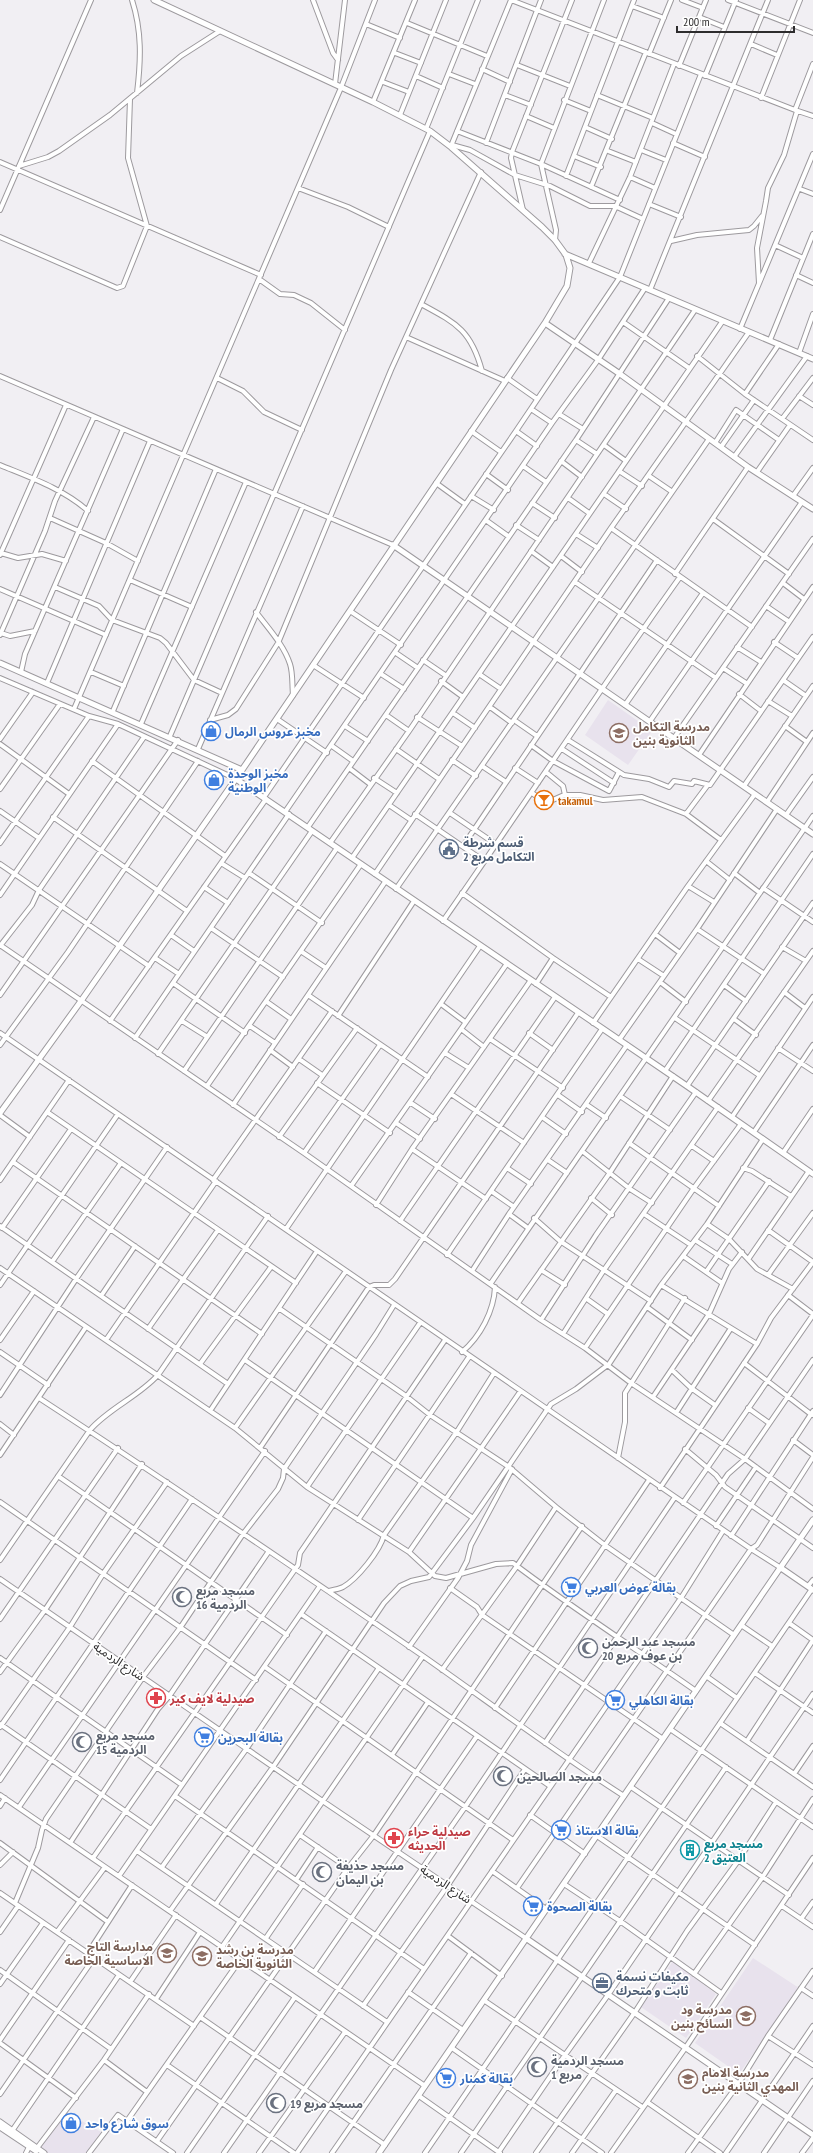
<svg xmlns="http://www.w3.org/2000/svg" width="813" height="2153" font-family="'PT Sans Narrow','Noto Sans Arabic',sans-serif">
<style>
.built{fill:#e8e2ed}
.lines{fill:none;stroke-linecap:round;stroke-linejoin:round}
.minor-casing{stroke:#9d9a9e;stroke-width:6}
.tertiary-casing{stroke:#9d9a9e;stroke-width:7}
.minor{stroke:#fff;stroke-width:4}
.tertiary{stroke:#fff;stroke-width:5}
.labels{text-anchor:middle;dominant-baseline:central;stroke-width:3.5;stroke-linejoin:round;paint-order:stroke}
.education-label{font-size:12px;font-weight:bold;fill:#785e54;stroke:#fff;text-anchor:start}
.shop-label{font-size:12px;font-weight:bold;fill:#366cbe;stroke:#fff;text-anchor:start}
.food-label{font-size:12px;font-weight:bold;fill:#c56008;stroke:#fff;text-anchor:start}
.service-label{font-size:12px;font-weight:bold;fill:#4e5e75;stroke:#fff;text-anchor:start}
.worship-label{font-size:12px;font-weight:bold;fill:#5b616d;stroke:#fff;text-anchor:start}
.street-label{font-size:12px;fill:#2d2c2d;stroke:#fff}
.health-label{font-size:12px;font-weight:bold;fill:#be3a42;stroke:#fff;text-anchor:start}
.culture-label{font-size:12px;font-weight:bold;fill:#0d838f;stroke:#fff;text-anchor:start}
</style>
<rect width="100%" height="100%" fill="#f1eff3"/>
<!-- built -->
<path class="built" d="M608 700 652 731 628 765 585 735Z
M753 1958 799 1988 739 2074 695 2043Z
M673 1961 716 1994 686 2038 641 2007Z
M66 2112 103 2133 89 2153H43L37 2149Z"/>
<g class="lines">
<!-- minor casing -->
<g class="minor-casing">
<path id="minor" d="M132 0C142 31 141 60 137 93
M313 0 333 53 338 60
M511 0 795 110
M682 0 703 8
M728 0 813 33
M632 6 664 18
M699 17 724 27
M407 23 487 56
M366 24 400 38
M751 44 777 55
M395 53 421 63
M649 54 671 0
M813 64 795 110 813 116
M517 65 570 86
M679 66 706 0
M482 69 510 82
M449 74 475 84
M416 76 443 88
M705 76 736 0
M383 82 409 92
M335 84 345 0
M505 95 531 105
M597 95 653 118
M761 98 800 0
M564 100 591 111
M373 102 415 0
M400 115 446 0
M526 116 554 128
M652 123 676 134
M585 127 612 139
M426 129 478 0
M457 131 541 164 620 200
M486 143 541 0
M673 143 705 157
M452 145 470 150 515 175 550 186 590 206H617
M451 146 511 0
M641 150 666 160
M608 151 636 162
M574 156 601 167
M0 162 261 275
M19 166 48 157 59 151 110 115 181 56 220 31
M566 176 634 0
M630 177 655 188
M591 187 646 52
M298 188 348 207 389 227
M800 189 813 194
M649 204 681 217
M617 207 643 219
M0 210 91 0
M523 210 511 158 512 152 572 0
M0 237 117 288 123 286 147 226 128 158 130 99
M555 240 556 230 541 164 604 0
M671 241 697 235 749 230 754 226 762 216
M775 245 803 258
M589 263 630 177 674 64
M796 275 813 283
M259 279 280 294 294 295 311 303 345 330
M759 283 757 248 766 201 768 188 784 155 797 111
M650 290 768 0
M421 304C456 323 471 330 482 371
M623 322 689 368
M740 329 813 154
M406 337 505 381
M770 340 813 234
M799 353 813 314
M697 356 745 394 813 440
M0 376 393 545
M217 378 243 391 264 412 302 430
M507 378 537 399
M745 394 779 344
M799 396 813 405
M531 409 552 423
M559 414 583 429
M782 419 813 378
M471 431 501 452
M516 431 537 446
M576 440 597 454
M715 443 736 410 779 440
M604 445 626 461
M721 447 754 400
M734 457 807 356
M561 461 582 477
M0 465C29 477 64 489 88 511
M523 466 546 482
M619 471 642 486
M757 472 790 425
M486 474 508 490
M649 476 671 491
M436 483 465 504
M604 494 626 509
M471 496 494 510
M793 496 813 468
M568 498 589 513
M532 503 555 518
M50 518 106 543 138 561
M713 519 789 574
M487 521 508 536
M516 525 539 540
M611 528 752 627
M576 534 598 548
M531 551 553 567
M1 553 18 558 42 554 66 561
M0 555 66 405
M561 556 582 572
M675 574 748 467
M130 580 192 607
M575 582 716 678
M783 583 804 599
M55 587 99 606 112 620 160 638 166 643 194 680 222 693
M0 589 106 635
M766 606 788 621
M350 611 401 645
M256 612C268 628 284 645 290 664 293 673 292 685 293 695
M1 633 10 636 35 631
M0 635 45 531 55 501 94 417
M774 642 798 658
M737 647 761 662
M396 653 418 668
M423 660 445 675
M313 665 364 698
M723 668 746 683
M21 672 25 654 123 429
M91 672 124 686
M381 674 404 689
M479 674 501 689
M0 678 89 716 118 724 236 779
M783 680 806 696
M441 681 463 697
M47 683 150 441
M739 694 761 711
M768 701 792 716
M625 705 703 593
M490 707 512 723
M74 709 340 90 375 0
M113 711 216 469
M453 713 475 728
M386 715 409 731
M417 717 462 746
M277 719 327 753
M210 720 228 715 236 709 278 643 391 370 481 172
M514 720 537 736
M650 721 802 502
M141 724 246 482
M345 726 368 741
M785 726 807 742
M170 736 430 131
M674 738 813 539
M0 739 33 692
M568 740 624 775 649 779 669 787 674 781 692 784 694 781 710 785 813 637
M0 744 69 794
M531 745 553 761 609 791 619 772
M332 746 353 761
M198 749 303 506
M396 749 439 779
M562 749 614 783
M699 755 813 587
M452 760 476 776
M92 761 225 856
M482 766 506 782
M349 768 370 784
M515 768 538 783
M546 772 563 786 565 795
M374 778 397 793
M744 786 813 686
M0 789 60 704
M532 793 546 803 564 795H580L603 800 642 797 686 814 721 840
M264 797 516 431 620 277 701 74
M767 802 813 733
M389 805 411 820
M0 811 39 838
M285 812 552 423 598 360 645 288
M450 813 497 845
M415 814 484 861
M686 814 707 786
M786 815 813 777
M53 817 187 911
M308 827 576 440 669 298
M0 843 89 716
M330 843 409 731 695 310
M463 846 657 560
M352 858 722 322
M706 861 730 880
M221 863 245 878
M0 864 149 966
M249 873 322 923
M734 873 760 893
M375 874 611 528 749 332
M688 886 714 902
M204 887 228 903
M763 888 813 922
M396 889 709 439
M462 893 553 958 611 997
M0 895 118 724
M443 921C523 807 599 690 680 577
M211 928 283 977
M697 929 763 973
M655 934 680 953
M171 935 194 951
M0 945 304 1153 541 1320 585 1348 631 1383 745 1459 813 1509
M0 946 32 905 39 890 144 737
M782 947 806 961
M302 952 326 968
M155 958 179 974
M638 959 664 976
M660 982 686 1002
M173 983 245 1033
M536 984 553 958
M724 985 746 1001
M784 992 805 1008
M0 995 178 740
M308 995 428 1077
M267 1002 291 1019
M441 1004 465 1022
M338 1016 414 901
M675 1018 759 1075
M734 1019 756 1035
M110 1021 266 799
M182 1021 206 1036
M593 1023 688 886 755 794
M250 1026 275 1043
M461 1029 484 1047
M0 1033 751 1549 781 1568
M529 1033 553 1050
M135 1038 289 814
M490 1039 563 1088
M619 1040 697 929 777 809
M0 1045 68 952 198 761
M778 1048 813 1071
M270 1050 293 1067
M445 1053 469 1068
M158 1054 312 831
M299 1059 322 1075
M184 1071 337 848
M665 1071 813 854
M317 1083 390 1133
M207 1086 361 864
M687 1086 813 903
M451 1094 524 1143
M558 1095 582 1112
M620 1096 670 1130
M708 1101 813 951
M411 1103 435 1119
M233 1105 385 882
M587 1105 606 1118
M47 1112 296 1283
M0 1115 30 1137
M542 1117 566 1134
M732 1117 813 997
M396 1123 420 1139
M754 1132 813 1045
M279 1137 357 1028
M629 1143 719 1206
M692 1146 714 1161
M412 1149 486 1199
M582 1151 630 1189 652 1203
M304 1153 380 1045
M783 1153 813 1109
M548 1160 567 1173
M13 1162 262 1334
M507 1168 531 1184
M743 1168 752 1171 791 1196
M0 1180 69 1080
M213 1180 332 1011
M351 1186 506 965
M491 1191 514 1207
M591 1198 612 1215
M376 1205 412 1149 531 980
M509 1214 528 1228
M644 1214 691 1245
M534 1218 560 1241 651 1301
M400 1221 555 997
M707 1224 729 1239 757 1269 793 1289
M0 1226 228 1384
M2 1228 71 1129
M286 1229 480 946
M768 1230 813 1262
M695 1240 732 1264
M447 1255 602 1029
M683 1256 722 1283
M749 1258 809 1171
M52 1262 121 1163
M0 1268 235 1428 307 1487 409 1552 435 1576 446 1578 496 1564 513 1563C572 1608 635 1648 696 1691
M541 1270 565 1285
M472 1271 509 1214 627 1045
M706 1272 769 1181
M768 1275 813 1213
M491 1283 813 816
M0 1285 118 1114
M661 1285 757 1344
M788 1295 813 1314
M101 1296 135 1246
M587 1299 608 1314
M518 1303 609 1174 673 1076
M647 1307 692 1340
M280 1309 406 1396 430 1415 509 1467 556 1507 606 1546 734 1635
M541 1320 596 1235 696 1092
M148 1329 218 1230
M563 1334 604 1270 718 1107
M0 1340 34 1291
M106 1340 216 1181
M585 1348 694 1188 741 1124
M0 1352 48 1385
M462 1352C480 1337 494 1311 495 1287
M245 1360 473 1518
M744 1363 812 1415
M200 1364 271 1267
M672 1370 691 1388 715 1405
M0 1395 76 1279 167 1147
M653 1397 709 1314 729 1269 742 1252
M39 1398C168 1482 296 1569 423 1656 490 1703 555 1752 624 1796
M748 1408 769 1423
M210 1411 317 1251
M676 1413 731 1328
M0 1424 14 1435
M235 1428 346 1271
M793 1440 813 1455
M260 1448 369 1287 374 1285H389L395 1279 578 1013
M685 1449 716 1475 725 1487 813 1548
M0 1455 86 1327
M618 1458 625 1422V1393L685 1298
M58 1476 287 1635
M307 1487 420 1323
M660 1488 757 1344 771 1318 813 1262
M0 1502 256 1680
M683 1503 813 1315
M358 1520 469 1357
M716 1526 756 1467
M731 1536 813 1411
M409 1552 520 1392
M0 1560 90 1430C109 1408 138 1397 158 1375L268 1216
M0 1579 324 1802 527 1939
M808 1586 813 1580
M450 1588 477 1607 482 1615 663 1739
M328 1591C333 1590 339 1589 343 1587 357 1579 380 1551 384 1535L456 1433 494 1373
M301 1614 550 1786
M0 1619 118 1448
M789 1623 813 1640
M741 1625 772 1646
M409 1647 458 1578 467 1561 471 1545 512 1469
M0 1658 182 1785
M265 1667 513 1840
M442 1670 517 1566 556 1507
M0 1672 45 1610 142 1464
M755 1673 813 1713
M706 1676 737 1698
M495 1708 649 1480
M720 1723 813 1787
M0 1724 151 1829
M0 1727 70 1627 103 1574 167 1482
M670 1729 813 1827
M747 1741 813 1640
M545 1743 728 1474 745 1459 813 1360
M392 1755 428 1702
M794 1774 813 1746
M0 1780 192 1499
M631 1787 789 1895
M0 1795 425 2086
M175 1796 424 1969
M0 1806 5 1798
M19 1807 265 1451
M530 1815 585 1854
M300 1835 348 1868
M597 1836 755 1945
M0 1843 108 1922
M70 1843 158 1709 170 1695 269 1551
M137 1851 387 2022
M93 1858 298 1565 300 1553 324 1518 445 1340
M0 1865 13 1852
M162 1867 247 1748 326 1631
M492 1871 546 1909
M119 1876 320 1586
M296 1880 318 1847
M564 1884 620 1921 721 1993
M517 1888 751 1549 757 1545 813 1457
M0 1893 194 2026
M15 1903 38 1848 42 1830 46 1819 143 1677 180 1628 243 1534 278 1489 283 1478 284 1469 376 1334 394 1305
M216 1904 379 1668
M782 1906 813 1927
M170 1911 273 1767 384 1603 400 1586 411 1581 429 1577 473 1518 551 1404 576 1389 609 1364 661 1285 707 1224 763 1139
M801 1919 813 1902
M0 1932 18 1906
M57 1932 105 1867
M448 1936 502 1976
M266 1938 303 1884
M222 1947 423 1656
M88 1953 132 1885
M0 1970 111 2049
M315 1971 477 1736
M694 1974 762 1878 813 1799
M130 1982 176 1915
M0 1984 43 1923
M801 1988 813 1996
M408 1992 463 2030
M156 1999 200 1932
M485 2001 642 2107
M363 2006 448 1885 525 1769
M200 2017 385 2145
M768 2036 813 2065
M0 2040 69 1940
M0 2043 76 2098
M452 2048 602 2153
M104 2060 147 2092
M167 2065 294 2153
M0 2094 94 1958
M419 2096 500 2153
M647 2102 720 2153
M127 2121 240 1960
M12 2131 119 1975
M157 2141 348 1868 374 1835 582 1526
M37 2148 104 2060 149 1994
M26 2153 29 2147
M89 2153 118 2115 173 2153
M187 2153 295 1997
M224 2153 465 1807 675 1497
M259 2153 345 2032
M297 2153 681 1598 723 1531
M332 2153 471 1953
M425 2153 812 1589
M461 2153 726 1767
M498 2153 565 2055 608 1995 813 1694
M536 2153 635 2012 687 1931 738 1861 776 1802
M572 2153 616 2090
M611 2153 686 2047 813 1858
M688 2153 739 2083 768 2036 813 1971
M726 2153 813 2026
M764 2153 813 2081
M802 2153 813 2138"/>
</g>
<!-- tertiary casing -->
<g class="tertiary-casing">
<path id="tertiary" d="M565 254 813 359
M545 323 620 374 748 467 813 509
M393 545 813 834
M0 663 242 770 545 323 567 286 570 268 566 255 555 240 542 227 451 147 430 131 373 102 154 0
M236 779 687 1086 813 1174
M0 1113 81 1001 242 770
M781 1568 813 1590
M527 1939 813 2135
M0 2122 44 2153
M0 2127 36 2151
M379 2153 813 1520"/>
</g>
<!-- minor -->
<use href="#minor" class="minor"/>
<!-- tertiary -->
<use href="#tertiary" class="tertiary"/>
</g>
<!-- icons -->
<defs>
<g id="shop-ring" transform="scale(1)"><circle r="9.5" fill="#fff" stroke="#3f7fe0" stroke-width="1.5"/><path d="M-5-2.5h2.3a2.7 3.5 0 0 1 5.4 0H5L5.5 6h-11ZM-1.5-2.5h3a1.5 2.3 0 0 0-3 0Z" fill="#3f7fe0"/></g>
<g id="school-ring" transform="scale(1)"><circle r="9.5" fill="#fff" stroke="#8d6e63" stroke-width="1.5"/><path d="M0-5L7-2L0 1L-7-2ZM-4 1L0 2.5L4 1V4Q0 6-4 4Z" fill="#8d6e63"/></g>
<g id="bar-ring" transform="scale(1)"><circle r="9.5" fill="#fff" stroke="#e8710a" stroke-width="1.5"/><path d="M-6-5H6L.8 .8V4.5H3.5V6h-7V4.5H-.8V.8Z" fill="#e8710a"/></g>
<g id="civic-ring" transform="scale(1)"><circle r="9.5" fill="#fff" stroke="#5c6f8a" stroke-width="1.5"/><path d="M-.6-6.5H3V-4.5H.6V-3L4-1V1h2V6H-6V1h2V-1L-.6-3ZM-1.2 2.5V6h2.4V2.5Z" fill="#5c6f8a"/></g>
<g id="supermarket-ring" transform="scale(1)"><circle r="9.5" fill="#fff" stroke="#3f7fe0" stroke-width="1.5"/><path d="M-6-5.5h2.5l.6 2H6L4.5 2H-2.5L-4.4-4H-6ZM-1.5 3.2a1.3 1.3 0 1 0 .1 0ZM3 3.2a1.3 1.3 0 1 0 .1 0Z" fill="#3f7fe0"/></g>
<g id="mosque-ring" transform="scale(1)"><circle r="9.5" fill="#fff" stroke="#6b7280" stroke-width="1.5"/><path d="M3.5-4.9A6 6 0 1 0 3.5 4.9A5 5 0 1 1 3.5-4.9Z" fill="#6b7280"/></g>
<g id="pharmacy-ring" transform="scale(1)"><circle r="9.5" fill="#fff" stroke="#e0444e" stroke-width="1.5"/><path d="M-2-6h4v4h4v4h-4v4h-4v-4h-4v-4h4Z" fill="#e0444e"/></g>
<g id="building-ring" transform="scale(1)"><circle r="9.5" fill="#fff" stroke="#0f9aa8" stroke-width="1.5"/><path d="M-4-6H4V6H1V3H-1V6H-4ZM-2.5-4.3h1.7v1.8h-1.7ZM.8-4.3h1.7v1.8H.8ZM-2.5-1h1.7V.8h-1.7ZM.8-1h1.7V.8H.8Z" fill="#0f9aa8"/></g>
<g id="office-ring" transform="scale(1)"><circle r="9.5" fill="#fff" stroke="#5c6f8a" stroke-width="1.5"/><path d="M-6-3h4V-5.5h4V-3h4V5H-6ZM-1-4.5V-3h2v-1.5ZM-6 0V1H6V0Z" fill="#5c6f8a"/></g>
</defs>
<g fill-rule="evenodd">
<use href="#shop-ring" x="211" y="731"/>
<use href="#school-ring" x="619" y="733"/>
<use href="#shop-ring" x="214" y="780"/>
<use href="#bar-ring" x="544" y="800"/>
<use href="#civic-ring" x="449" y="849"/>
<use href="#supermarket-ring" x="571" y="1587"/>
<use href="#mosque-ring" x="182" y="1597"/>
<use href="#mosque-ring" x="588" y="1648"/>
<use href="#pharmacy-ring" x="156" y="1698"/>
<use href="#supermarket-ring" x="615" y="1700"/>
<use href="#supermarket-ring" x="204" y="1737"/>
<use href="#mosque-ring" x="82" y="1742"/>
<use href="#mosque-ring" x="503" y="1776"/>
<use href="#supermarket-ring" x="561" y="1830"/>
<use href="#pharmacy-ring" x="394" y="1838"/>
<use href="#building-ring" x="690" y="1850"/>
<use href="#mosque-ring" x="322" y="1872"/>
<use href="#supermarket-ring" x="533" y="1906"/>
<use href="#school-ring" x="167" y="1953"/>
<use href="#school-ring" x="202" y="1956"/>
<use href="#office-ring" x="602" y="1983"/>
<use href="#school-ring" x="746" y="2016"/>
<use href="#mosque-ring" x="537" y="2067"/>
<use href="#supermarket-ring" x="446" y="2078"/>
<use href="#school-ring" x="688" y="2079"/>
<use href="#mosque-ring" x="276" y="2103"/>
<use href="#shop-ring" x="71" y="2123"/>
</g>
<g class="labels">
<!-- education labels -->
<g class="education-label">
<text x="633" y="726">مدرسة التكامل<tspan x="633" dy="14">الثانوية بنين</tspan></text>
<text x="153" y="1946" text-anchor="end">مدارسة التاج<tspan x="153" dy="14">الاساسية الخاصة</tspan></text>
<text x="216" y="1949">مدرسة بن رشد<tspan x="216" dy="14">الثانوية الخاصة</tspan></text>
<text x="732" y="2009" text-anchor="end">مدرسة ود<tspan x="732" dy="14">السائح بنين</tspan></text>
<text x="702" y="2072">مدرسة الامام<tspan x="702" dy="14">المهدي الثانية بنين</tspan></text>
</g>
<!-- shop labels -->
<g class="shop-label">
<text x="225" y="731">مخبز عروس الرمال</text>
<text x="228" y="773">مخبز الوحدة<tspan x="228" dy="14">الوطنية</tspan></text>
<text x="585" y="1587">بقالة عوض العربي</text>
<text x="629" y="1700">بقالة الكاهلي</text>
<text x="218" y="1737">بقالة البحرين</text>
<text x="575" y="1830">بقالة الاستاذ</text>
<text x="547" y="1906">بقالة الصحوة</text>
<text x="460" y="2078">بقالة كمنار</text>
<text x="85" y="2123">سوق شارع واحد</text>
</g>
<!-- food labels -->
<g class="food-label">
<text x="558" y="800">takamul</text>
</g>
<!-- service labels -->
<g class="service-label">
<text x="463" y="842">قسم شرطة<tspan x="463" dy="14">التكامل مربع 2</tspan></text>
<text x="616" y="1976">مكيفات نسمة<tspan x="616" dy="14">ثابت و متحرك</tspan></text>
</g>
<!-- worship labels -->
<g class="worship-label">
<text x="196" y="1590">مسجد مربع<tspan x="196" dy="14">16 الردمية</tspan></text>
<text x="602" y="1641">مسجد عبد الرحمن<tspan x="602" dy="14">بن عوف مربع 20</tspan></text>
<text x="96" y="1735">مسجد مربع<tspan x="96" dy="14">15 الردمية</tspan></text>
<text x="517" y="1776">مسجد الصالحين</text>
<text x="336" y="1865">مسجد حذيفة<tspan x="336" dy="14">بن اليمان</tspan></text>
<text x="551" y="2060">مسجد الردمية<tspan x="551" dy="14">مربع 1</tspan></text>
<text x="290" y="2103">مسجد مربع 19</text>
</g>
<!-- street labels -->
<g class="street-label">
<text transform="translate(119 1661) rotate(34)">شارع الردمية</text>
<text transform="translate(446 1884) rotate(34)">شارع الردمية</text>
</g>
<!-- health labels -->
<g class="health-label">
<text x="170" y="1698">صيدلية لايف كير</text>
<text x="408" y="1831">صيدلية حراء<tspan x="408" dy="14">الحديثه</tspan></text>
</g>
<!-- culture labels -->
<g class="culture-label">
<text x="704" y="1843">مسجد مربع<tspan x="704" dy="14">2 العتيق</tspan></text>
</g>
</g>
<!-- scale -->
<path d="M677 26v6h117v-6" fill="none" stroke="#2d2c2d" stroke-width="2"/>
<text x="683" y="26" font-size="12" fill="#2d2c2d" stroke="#ffffff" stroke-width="3" paint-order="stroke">200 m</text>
</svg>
